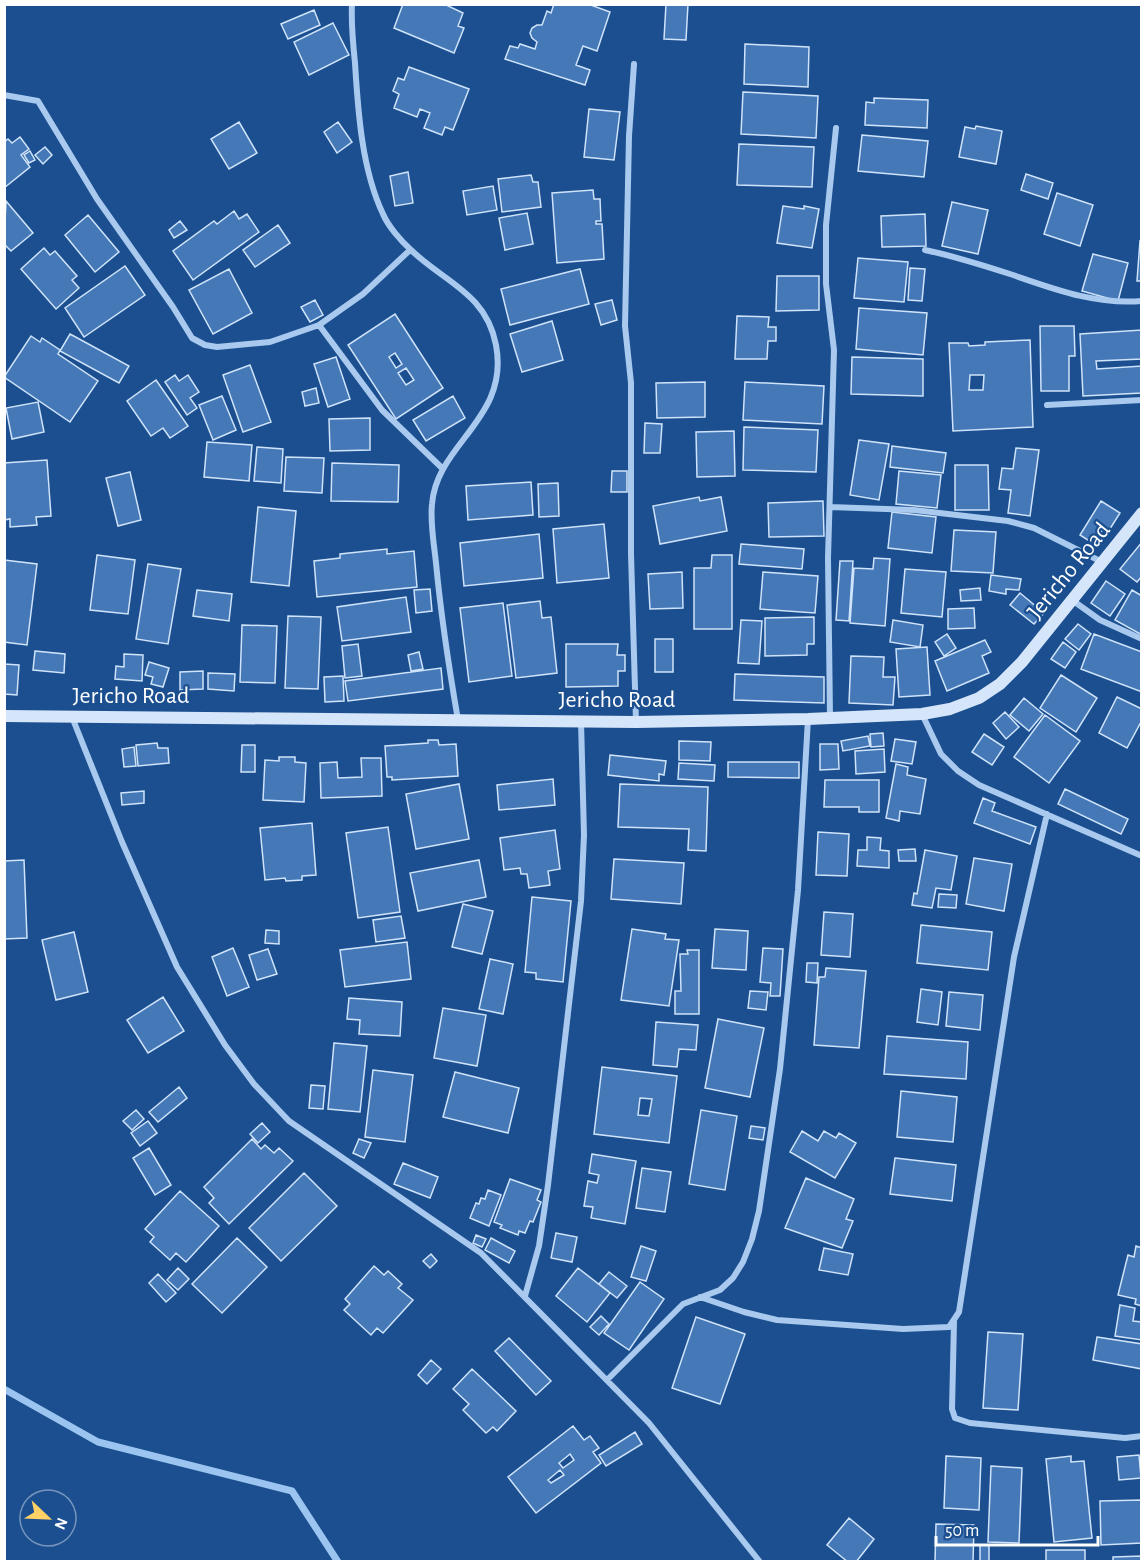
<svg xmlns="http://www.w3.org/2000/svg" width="1146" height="1566" font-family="'Alegreya Sans',sans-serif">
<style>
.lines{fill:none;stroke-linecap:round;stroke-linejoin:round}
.stream{stroke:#9cc4f0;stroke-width:7}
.building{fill:#4478b7;stroke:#cfe3fa;stroke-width:1.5;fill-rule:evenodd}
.street{stroke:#a9c9ee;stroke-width:6}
.secondary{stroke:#d6e6fa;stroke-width:12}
.labels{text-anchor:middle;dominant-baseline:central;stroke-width:4.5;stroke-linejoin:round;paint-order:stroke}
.street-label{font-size:24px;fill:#fff;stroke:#1b4f8f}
</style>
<rect width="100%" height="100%" fill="#1b4f8f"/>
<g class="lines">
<!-- stream -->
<path class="stream" d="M4 1389 98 1442 292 1491 338 1562"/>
</g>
<!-- building -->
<path class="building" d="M403 4H449L448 6 463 13 458 26 464 28 454 53 394 28Z
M554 4H588L610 12 597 51 583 46 576 65 590 70 585 85 505 59 510 46 518 48 520 44 535 49 537 42 532 38 530 33 532 28 537 25H542L547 11 551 13Z
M666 4H688L686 40 664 39Z
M314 10 320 25 288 39 281 24Z
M333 23 349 55 309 75 294 42Z
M745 44 809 47 808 87 744 84Z
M409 67 469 89 453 130 445 127 442 135 424 128 430 113 420 109 417 117 394 108 399 94 393 91 398 78 404 80Z
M743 92 818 96 816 138 741 134Z
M874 98 928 100 927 128 865 125 866 102 874 103Z
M589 109 620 112 614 160 584 157Z
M239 122 257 153 229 169 211 139Z
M338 122 352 142 337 153 324 132Z
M976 126 1002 131 996 164 959 157 965 127 975 129Z
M862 135 928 141 924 177 858 171Z
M20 137 29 149 21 155 30 167 4 188V142L8 139 12 143Z
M739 144 814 147 812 187 737 185Z
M45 147 52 155 43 164 35 155Z
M30 151 35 160 29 163 24 155Z
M408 172 413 203 395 206 390 176Z
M1026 174 1053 183 1048 199 1021 190Z
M531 175 533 182H538L541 207 502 212 498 179Z
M493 186 497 210 467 215 463 191Z
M593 190 594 199H600L601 221H596V224H602L604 259 557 263 552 193Z
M1057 193 1093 205 1080 246 1044 234Z
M6 201 33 233 11 251 4 244Z
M952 202 988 210 978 254 942 246Z
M783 206 804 209V206L819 209 812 248 777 243Z
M234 211 239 219 247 214 259 232 193 280 173 251 214 221 217 224Z
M527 213 533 244 505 250 499 218Z
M925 214 926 246 882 247 881 216Z
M88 215 119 252 95 272 65 235Z
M180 221 187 230 174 238 169 230Z
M278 225 290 243 255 267 243 250Z
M1140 241 1142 242V281H1137Z
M44 248 50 255 55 251 77 276 72 280 79 288 56 309 21 269Z
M1093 254 1128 263 1118 301 1082 291Z
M858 258 908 262 904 302 854 298Z
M125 266 145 295 84 337 65 308Z
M910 268 925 269 922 301 908 300Z
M229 269 252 313 213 334 189 290Z
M580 269 589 304 510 325 501 289Z
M777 276H819V310L776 311Z
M315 300 323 315 310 322 301 307Z
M612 300 617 320 601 325 595 304Z
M859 308 927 313 923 355 856 349Z
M395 314 443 388 396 419 348 345ZM395 353 402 364 396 368 389 357ZM406 368 414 380 406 385 398 373Z
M737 316 769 317 768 327H776V341H768L767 359H735Z
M552 321 563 360 522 372 510 334Z
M1040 326H1074L1075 356H1069V391H1041Z
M1142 330V359L1096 361 1097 369 1142 366V393L1083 396 1080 334Z
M70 334 129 366 119 383 60 351Z
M31 336 40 342 42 338 60 350 58 354 98 381 70 422 4 377Z
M1030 340 1033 427 953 431 949 343H968L969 346 985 345V342ZM970 375H984L983 390H969Z
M336 357 350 399 328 407 314 364Z
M852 357 923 359V396L851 394Z
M250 365 271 422 243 432 223 375Z
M175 375 179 381 188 375 199 392 190 398 197 408 187 415 165 382Z
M156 380 188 426 170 438 163 428 151 436 127 401Z
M705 382V417L657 418 656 383Z
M745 382 824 386 822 424 743 420Z
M316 388 319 403 305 406 302 392Z
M222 396 236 430 213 440 199 405Z
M453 396 465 418 426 441 413 420Z
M38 402 44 432 12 439 6 408Z
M370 418V450L330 451 329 419Z
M645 423 662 424 660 453H644Z
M744 427 818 430 816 472 743 470Z
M734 431 735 476 697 477 696 432Z
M859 440 889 444 879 500 850 495Z
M207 442 252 445 249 481 204 477Z
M892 446 946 453 943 473 890 467Z
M257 447 283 449 281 483 254 481Z
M1016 448 1039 450 1030 516 1008 513 1011 490 999 489 1002 468 1013 469Z
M286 457 324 458 322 493 284 491Z
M47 460 51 516 36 517 37 525 10 527V519L4 520V463Z
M332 463 399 465 398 502 331 501Z
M955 465H988L989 510H955Z
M612 471H627V492H611Z
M899 471 941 475 937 508 896 504Z
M130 472 141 520 118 526 106 478Z
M531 482 533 515 468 520 466 486Z
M558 483 559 516 539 517 538 484Z
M699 497 700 501 721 497 727 531 660 544 653 506Z
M823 501 824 536 769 537 768 503Z
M1101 501 1120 513 1108 532 1103 529 1094 544 1080 535Z
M258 507 296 511 289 586 251 582Z
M892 512 936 517 932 553 888 548Z
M604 524 609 578 557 583 553 529Z
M954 530 996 532 993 573 951 571Z
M539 534 543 578 464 586 460 543Z
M1142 542V576L1137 582 1120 569Z
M741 544 804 549 802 569 739 564Z
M387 549V554L414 551 417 587 317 597 314 561 340 558V554Z
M97 555 135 560 128 614 90 610Z
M712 555H732V629H694V568H711Z
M874 558 890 559 885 626 850 623 854 568 873 569Z
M4 560 37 564 27 645 4 642Z
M840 561H853L849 621 836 620Z
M148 564 181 569 168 644 136 639Z
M905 569 946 572 942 617 901 613Z
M682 572 683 608 650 609 648 574Z
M763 572 818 576 815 613 760 609Z
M991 575 1021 579 1019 590 1006 589V594L989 591Z
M1106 581 1125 594 1110 616 1091 603Z
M980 588 981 600 961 601 960 590Z
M430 589 432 611 416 613 414 590Z
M197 590 232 594 229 621 193 616Z
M1132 590 1142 596V635L1115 620Z
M1020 593 1044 613 1034 624 1010 605Z
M406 597 411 632 342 641 337 607Z
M540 601 542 618 551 617 557 673 516 678 507 605Z
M503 603 512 676 469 682 460 608Z
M974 608 975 628 948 629V609Z
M288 616 321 617 318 689 285 688Z
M814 617V644H807V655L765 656V618Z
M741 620 762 621 759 664 738 663Z
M893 620 923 625 920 647 890 642Z
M1078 624 1091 634 1079 650 1065 639Z
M242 625 277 626 275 683 240 682Z
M947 634 956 648 944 656 935 642Z
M1094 634 1142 652V692L1081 669Z
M655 639H673V672H655Z
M985 640 991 652 982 656 989 673 947 691 935 661Z
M1063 642 1076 652 1065 668 1051 659Z
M358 644 362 676 345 678 342 646Z
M566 644H618L617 655H625V671H618V686L566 687Z
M927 647 930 695 899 697 896 649Z
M35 651 65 654 64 673 33 670Z
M419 652 423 669 411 671 408 655Z
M124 654 143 655 142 681 115 679 116 666 124 667Z
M851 656 884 657 883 677H895L893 705 849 703Z
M149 662 169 668 163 687 151 684 153 677 145 675Z
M4 664 19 665 17 695 4 694Z
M441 668 443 689 348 701 345 681Z
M203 671V689L180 690V672Z
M208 673 235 674 234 691 208 689Z
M735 674 824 677V703L734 700Z
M1061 675 1097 698 1076 732 1040 708Z
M343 676 344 701 325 702 324 677Z
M1117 697 1142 709V720L1127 748 1099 733Z
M1024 698 1043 714 1029 731 1010 715Z
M1005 712 1019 727 1006 739 993 723Z
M1045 715 1080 741 1049 783 1014 757Z
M883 733 884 746 871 747 870 734Z
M984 734 1004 747 992 765 972 752Z
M868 736 870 746 843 751 841 741Z
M895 739 916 742 912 764 891 761Z
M428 740H438L439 745 456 744 458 776 392 780V777H387L385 746 428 743Z
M679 741 711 742 710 761 679 760Z
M157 743 158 748H168L169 763 138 766 136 745Z
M820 744H838L839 769 820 770Z
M242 745H255V772H241Z
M134 747 136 766 124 767 122 749Z
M884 749 885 772 856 774 855 751Z
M610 755 666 761 664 775 659 774V781L608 775Z
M279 757H295V762L306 763 304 802 263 800 265 760 279 761Z
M361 758H381L382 796 321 798 320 763 337 762 338 778 362 777Z
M728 762H799V778L728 777Z
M679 763 715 765 714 781 678 779Z
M896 764 908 767 907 775 926 779 920 814 900 811 899 821 886 818Z
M553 779 555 805 499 810 497 785Z
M825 780H879V812H859V807H824Z
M459 784 469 839 416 849 406 794Z
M620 784 708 787 706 851 688 850 689 829 618 827Z
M1065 789 1128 819 1121 834 1058 804Z
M144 791V803L122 805 121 793Z
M983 798 995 803 992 811 1036 827 1030 844 974 823Z
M312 823 316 875 302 876V880L286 881 285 878 265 880 260 828Z
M388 827 400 912 358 918 346 833Z
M555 830 560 869 548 871 550 885 529 888 527 874H521L520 868 504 870 500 838Z
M818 832 849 834 847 876 816 875Z
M867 837 881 838 880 850 889 851V868L857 866 858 850H867Z
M915 849 916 861H899L898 850Z
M925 850 957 856 951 890 936 888 932 908 912 905 914 893 917 894Z
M974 858 1012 864 1004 911 966 904Z
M614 859 684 863 681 904 611 899Z
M24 860 27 938 4 939V861Z
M479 860 486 897 418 911 410 873Z
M939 894 957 895 956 908 938 907Z
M532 897 571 901 563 982 536 979V973L525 972Z
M463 904 493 911 482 954 452 947Z
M824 912 853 914 850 957 821 955Z
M401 916 405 938 376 942 373 920Z
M921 925 992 932 988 970 917 963Z
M632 929 666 934 665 939 679 940 669 1006 621 1000Z
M715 929 748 931 746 970 712 968Z
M266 930 279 931V944L265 943Z
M74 932 88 992 56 1000 42 940Z
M407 942 411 979 345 987 340 950Z
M233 948 249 987 227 996 212 957Z
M763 948 783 949 780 996H770L771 983 760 982Z
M268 949 277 974 257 980 249 955Z
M687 950H699V1014H675V991H681L680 954H688Z
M490 959 513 964 503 1014 479 1009Z
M807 963H818L817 983 806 982Z
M826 968 866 971 859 1048 814 1045 819 977H825Z
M921 989 942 992 938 1025 917 1022Z
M750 991 768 992 766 1010 748 1008Z
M949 992 983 995 980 1030 946 1026Z
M163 997 184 1031 148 1053 127 1020Z
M349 998 402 1002 400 1036 359 1034 360 1020 347 1019Z
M443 1008 486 1015 477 1066 434 1058Z
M718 1019 764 1028 750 1097 705 1088Z
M656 1022 698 1025 696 1050 679 1049 677 1067 653 1065Z
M887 1036 968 1042 966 1079 884 1074Z
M334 1043 367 1046 360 1112 328 1109Z
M602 1067 677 1076 669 1143 594 1134ZM640 1098 652 1099 649 1116 638 1115Z
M373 1070 413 1075 405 1142 365 1137Z
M455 1072 519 1088 508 1133 443 1117Z
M311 1085 325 1086 323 1109 309 1108Z
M179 1087 187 1098 158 1122 149 1112Z
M901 1091 957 1097 953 1142 897 1137Z
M136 1110 144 1119 132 1130 123 1121Z
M701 1110 737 1116 725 1190 689 1184Z
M148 1121 157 1133 140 1146 131 1133Z
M262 1123 270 1132 258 1143 250 1134Z
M751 1126 765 1128 763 1140 749 1138Z
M802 1131 818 1141 824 1131 836 1138 839 1133 856 1143 835 1178 790 1152Z
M252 1139 261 1149 265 1145 274 1153 279 1148 293 1161 229 1224 209 1203 214 1198 204 1187Z
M359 1139 371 1143 364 1158 353 1153Z
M149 1148 171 1185 155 1195 133 1158Z
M592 1154 636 1161 625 1224 591 1218 593 1207 584 1206 588 1181 597 1183 599 1175 589 1173Z
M895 1158 956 1165 952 1201 890 1194Z
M403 1163 438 1177 430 1198 394 1184Z
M642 1168 671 1172 665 1212 636 1208Z
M304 1173 337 1206 281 1261 249 1228Z
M806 1178 854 1199 846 1219 853 1221 842 1248 785 1228Z
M510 1179 541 1190 537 1200 541 1202 533 1222 530 1221 525 1233 519 1231 518 1235 500 1228 502 1225 494 1222Z
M488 1190 501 1195 489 1226 470 1218 476 1203 479 1204 481 1198 485 1199Z
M180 1191 219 1226 186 1262 176 1253 170 1260 150 1242 154 1237 145 1229Z
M556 1233 577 1237 572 1262 551 1258Z
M476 1235 486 1239 482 1247 473 1243Z
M237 1238 267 1267 222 1313 192 1284Z
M491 1238 515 1251 509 1263 485 1250Z
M641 1246 656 1251 646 1281 631 1277Z
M1136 1246 1142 1248V1306L1135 1304 1136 1299 1118 1295 1128 1255 1134 1257Z
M824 1248 853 1254 848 1275 819 1270Z
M431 1254 437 1261 430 1268 423 1261Z
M374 1266 384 1275 388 1271 402 1284 398 1288 413 1300 383 1333 377 1328 371 1335 344 1310 350 1304 345 1299Z
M178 1268 189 1279 178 1290 167 1280Z
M578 1268 610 1293 587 1322 556 1296Z
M609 1272 627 1286 617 1298 599 1284Z
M158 1274 176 1293 166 1302 149 1283Z
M640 1282 664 1299 629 1350 604 1333Z
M1120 1305 1135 1308 1133 1321 1142 1322V1340L1115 1336Z
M601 1316 609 1324 599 1335 590 1327Z
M696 1317 745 1334 720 1404 672 1388Z
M988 1332 1023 1334 1018 1410 983 1408Z
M1097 1337 1142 1344V1369L1093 1360Z
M509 1338 551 1381 536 1395 495 1351Z
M431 1360 441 1369 427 1384 418 1375Z
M472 1369 516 1411 497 1431 493 1427 486 1433 463 1410 469 1404 453 1389Z
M573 1426 584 1440 590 1436 599 1448 593 1452 601 1463 536 1513 508 1477ZM570 1454 574 1460 563 1468 559 1463ZM560 1470 564 1475 551 1483 548 1480Z
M635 1432 642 1444 606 1466 599 1455Z
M1139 1455 1141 1478 1119 1480 1117 1457Z
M946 1456 981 1458 979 1510 944 1508Z
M1071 1456V1462L1084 1461 1092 1538 1054 1542 1046 1459Z
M991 1466 1022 1468 1019 1543 988 1542Z
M1142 1500V1543L1101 1545 1100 1501Z
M849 1518 874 1539 856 1562H848L827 1545Z
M936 1524 974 1525 973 1562H935Z
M980 1545H989V1562H980Z
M1046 1550H1085V1562H1046Z
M1142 1556V1562H1113V1557Z"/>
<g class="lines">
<!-- street -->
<path class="street" d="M352 4C351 24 353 44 355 63 358 112 362 170 383 214 388 226 401 241 411 250 444 282 486 293 496 345 510 419 437 443 432 504 430 523 434 544 436 563 441 616 449 668 458 720
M634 64 629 136 625 326 631 383V554L636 722
M4 95 38 101 97 199 173 307 192 338 205 345 217 347 270 342 319 325 363 294 410 250
M925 250C954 256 982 265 1010 274 1054 289 1095 305 1142 301
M319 325 382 410 443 469
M1047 405 1142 400
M830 507 914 510 1008 521 1034 528 1102 562
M1072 600 1100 620 1142 639
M922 714 941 754 958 771 979 785 1142 856
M72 717 122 842 177 967 225 1045 254 1084 289 1121 481 1253 649 1423 760 1562
M830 717 828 558 834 350 826 284V225L836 128
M525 1296 539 1246 548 1185 581 901 584 835 581 721
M700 1297 744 1312 777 1320 903 1329 949 1327 959 1312 1014 957 1047 814
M954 1322 952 1409 955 1418 970 1423 1125 1438 1142 1436
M607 1380 683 1304 720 1290 733 1278 743 1262 752 1239 759 1211 780 1069 798 890 808 719"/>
<!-- secondary -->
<path class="secondary" d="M4 716 636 722 808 719 922 714 950 709 979 698 1000 684 1022 662 1142 513"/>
</g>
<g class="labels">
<!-- street labels -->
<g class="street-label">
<text transform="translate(1069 571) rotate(-51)">Jericho Road</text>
<text x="131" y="696">Jericho Road</text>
<text x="617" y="700">Jericho Road</text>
</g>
</g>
<!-- border -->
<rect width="1146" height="1566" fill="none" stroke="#ffffff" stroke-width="12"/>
<!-- north arrow -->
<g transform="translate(48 1518) rotate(113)"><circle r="28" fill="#1b4f8f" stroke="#7695bc" stroke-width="1.5"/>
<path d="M0-4.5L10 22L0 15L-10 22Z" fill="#ffd166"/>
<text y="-9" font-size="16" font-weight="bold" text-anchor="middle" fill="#ffffff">N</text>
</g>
<!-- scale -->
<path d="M936 1536v9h162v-9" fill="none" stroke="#ffffff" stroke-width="3"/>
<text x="945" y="1536" font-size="18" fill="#ffffff" stroke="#1b4f8f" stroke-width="4.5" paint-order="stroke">50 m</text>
</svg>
